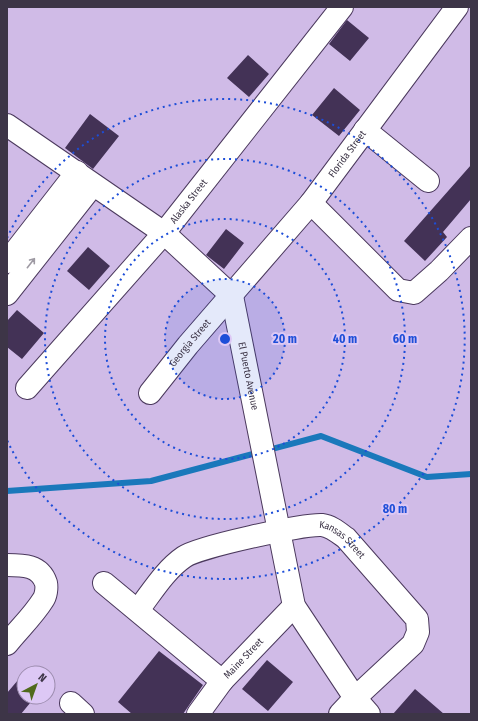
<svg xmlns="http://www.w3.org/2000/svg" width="478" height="721" font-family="'Fira Sans Condensed',sans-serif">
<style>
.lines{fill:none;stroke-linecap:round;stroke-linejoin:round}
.stream{stroke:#1a78bb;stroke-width:6}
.building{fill:#433256}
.minor-casing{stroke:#4b395d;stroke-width:24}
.minor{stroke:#fff;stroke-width:22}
.oneway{stroke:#9e9aa3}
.ring{fill:none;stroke:#1d4ed8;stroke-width:2;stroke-dasharray:2 4}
.labels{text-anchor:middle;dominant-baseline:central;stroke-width:4;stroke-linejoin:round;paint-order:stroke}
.street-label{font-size:10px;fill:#3d3547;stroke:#ddc8f5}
.centre{fill:#1d4ed8;stroke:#ddc8f5;stroke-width:2}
.ring-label{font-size:12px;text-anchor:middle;font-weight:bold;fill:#1d4ed8;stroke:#ddc8f5;stroke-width:4;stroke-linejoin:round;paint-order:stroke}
</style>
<rect width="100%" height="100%" fill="#d0bbe7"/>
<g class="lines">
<!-- stream -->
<path class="stream" d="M7 491 151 481 321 436 427 477 471 474"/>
</g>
<!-- building -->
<path class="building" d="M347 20 369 38 350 61 329 44Z
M248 55 269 74 249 97 227 78Z
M334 88 360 110 339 136 312 115Z
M90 114 119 136 93 169 65 148Z
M471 165V199L443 232 447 237 425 261 404 241Z
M226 229 244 243 224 269 206 255Z
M88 247 110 266 89 290 67 271Z
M17 310 44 333 22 359 7 347V321Z
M159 651 203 685 183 714H132L118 702Z
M267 660 293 682 268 711 242 689Z
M24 673V697H35L21 714H7V693Z
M415 689 444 714H393Z"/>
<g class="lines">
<!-- minor casing -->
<g class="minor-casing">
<g id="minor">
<path id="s1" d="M7 125 164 233 232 296 294 606 355 698 369 714"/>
<path d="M365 130 428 181"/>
<path d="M311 203 398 290 414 293 439 271 471 238"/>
<path d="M7 262 77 172"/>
<path d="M7 294 93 185"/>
<path id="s2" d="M27 388 164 233 342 7"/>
<path id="s3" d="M150 393 188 345 311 203 457 7"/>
<path d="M7 565C23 565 40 565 46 583 47 588 46 596 43 600 33 616 19 629 7 644"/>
<path d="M104 583 222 681"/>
<path id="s4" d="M138 610C152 592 165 570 184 557 198 547 303 524 322 525 331 526 339 533 346 538L417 619 418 632 413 644 355 698 340 714"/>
<path d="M71 703 83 714"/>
<path id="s5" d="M198 714 222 681 294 606"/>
</g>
</g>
<!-- minor -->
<use href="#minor" class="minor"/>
</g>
<!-- one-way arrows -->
<defs><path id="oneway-shaft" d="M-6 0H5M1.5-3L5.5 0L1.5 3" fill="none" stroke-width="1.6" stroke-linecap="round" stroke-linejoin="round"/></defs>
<use class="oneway" href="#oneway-shaft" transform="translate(31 263) rotate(-52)"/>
<!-- distance rings -->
<circle cx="225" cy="339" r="60" fill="#1d4ed8" fill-opacity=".12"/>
<g class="ring">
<circle cx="225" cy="339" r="60"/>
<circle cx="225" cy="339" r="120"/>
<circle cx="225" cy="339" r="180"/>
<path d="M7 238A240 240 0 1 1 7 440"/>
</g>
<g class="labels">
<!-- street labels -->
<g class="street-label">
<text stroke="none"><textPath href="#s3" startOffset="310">Florida Street</textPath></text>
<text stroke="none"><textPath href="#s2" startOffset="247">Alaska Street</textPath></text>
<text stroke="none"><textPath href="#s3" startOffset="64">Georgia Street</textPath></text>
<text stroke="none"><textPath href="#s1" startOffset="365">El Puerto Avenue</textPath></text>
<text stroke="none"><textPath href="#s4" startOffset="238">Kansas Street</textPath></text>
<text stroke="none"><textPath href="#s5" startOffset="72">Maine Street</textPath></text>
</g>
</g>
<circle cx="225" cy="339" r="6" class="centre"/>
<g class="ring-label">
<text x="285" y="343">20 m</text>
<text x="345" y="343">40 m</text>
<text x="405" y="343">60 m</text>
<text x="395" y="513">80 m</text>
</g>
<!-- border -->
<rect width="478" height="721" fill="none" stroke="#3d3547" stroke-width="16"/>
<!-- north arrow -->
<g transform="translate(36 685) rotate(41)"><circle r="19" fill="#ddc8f5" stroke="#9d8daf"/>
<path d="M0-3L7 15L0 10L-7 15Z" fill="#506a1c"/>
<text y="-6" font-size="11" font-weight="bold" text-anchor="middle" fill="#3d3547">N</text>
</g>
</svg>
